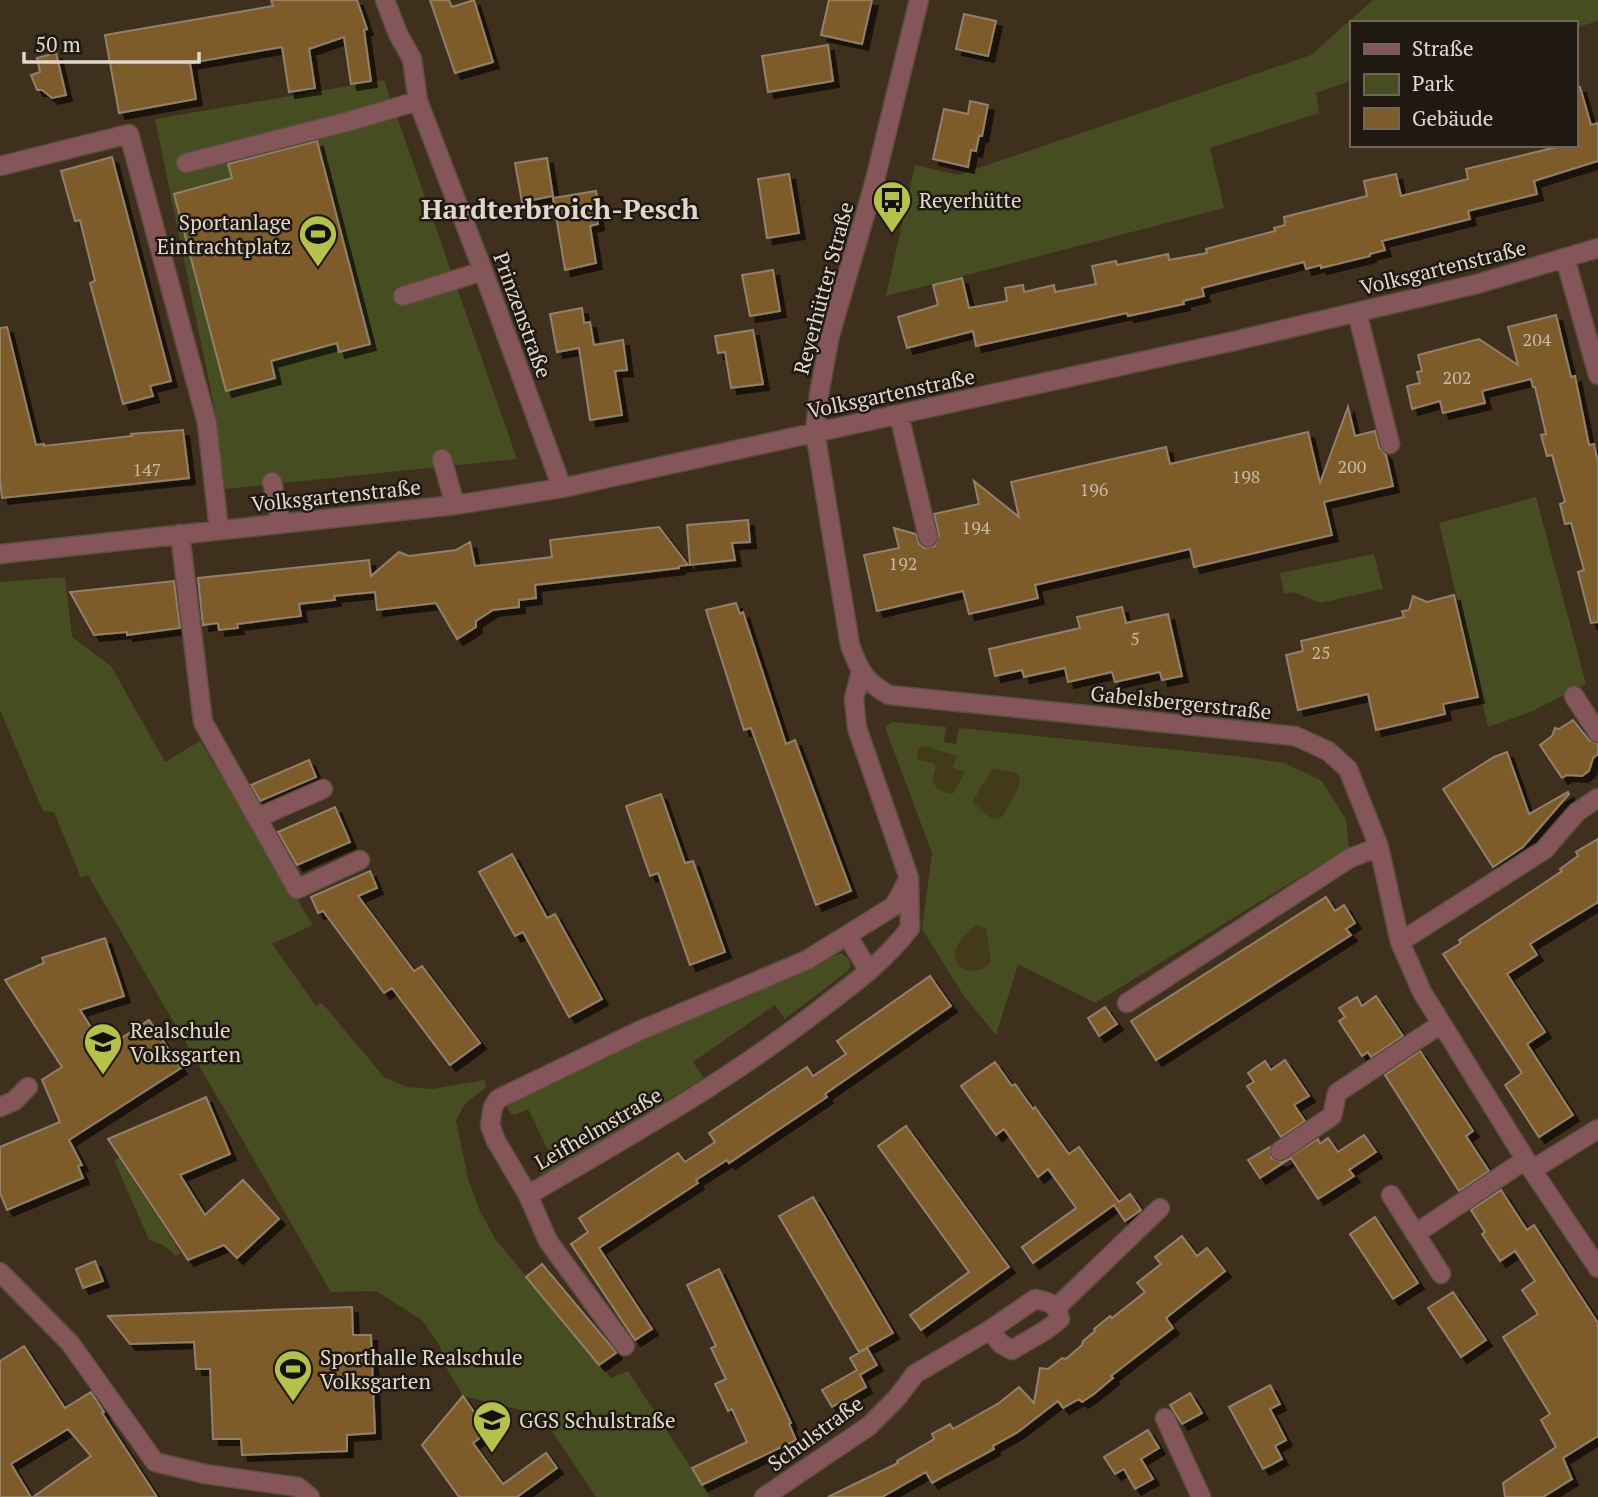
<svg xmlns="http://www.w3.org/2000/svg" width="1598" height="1497" font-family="'PT Serif',serif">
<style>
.green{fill:#464d21}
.sand{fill:#433a1a}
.building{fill:#7d5c2b;stroke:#91806b;stroke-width:2;filter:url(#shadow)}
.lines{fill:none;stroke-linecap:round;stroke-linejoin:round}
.minor-casing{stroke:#5b4e3d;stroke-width:21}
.minor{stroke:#855659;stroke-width:18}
.labels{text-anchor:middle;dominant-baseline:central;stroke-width:5;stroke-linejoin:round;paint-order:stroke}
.number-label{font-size:18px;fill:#c8b9a4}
.poi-label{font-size:21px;fill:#e1d8cd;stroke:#201911;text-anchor:start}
.street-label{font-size:21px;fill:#e1d8cd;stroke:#201911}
.district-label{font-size:28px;font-weight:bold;fill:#e1d8cd;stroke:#201911}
</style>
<defs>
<filter id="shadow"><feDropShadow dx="6" dy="6" stdDeviation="0" flood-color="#0009"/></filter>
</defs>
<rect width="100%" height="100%" fill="#3e301d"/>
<!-- green -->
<path class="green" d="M1373 0H1598V21L1575 28V23H1351V81L1316 93 1319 113 1210 148 1224 208 886 296 915 165 958 175 1311 55Z
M384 80 517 459 225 489 216 416 155 119Z
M1536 497 1586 684 1533 711 1488 727 1439 523Z
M1374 554 1383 589 1320 603 1294 592 1284 594 1280 573Z
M65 577 72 637 111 666 165 762 200 741 313 925 272 944 316 1006 322 1003 384 1077 407 1087 432 1089 484 1080 486 1087 465 1104 456 1120 468 1179 479 1209 496 1240 611 1378 628 1371 710 1497H596L541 1415 463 1396 444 1364 440 1346 422 1320 376 1291 331 1292 88 875 81 878 54 812 43 811 0 710V582Z
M892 722 946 727 944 742 956 744 959 728 1236 756 1285 763 1322 781 1346 819 1349 847 1095 1003 1011 961 1018 965 996 1035 964 996 922 929 932 853 886 730V726Z
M841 953C848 957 852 962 849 970L785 1019 775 1005 693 1062 704 1078 550 1172 544 1175 538 1172V1163L551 1156 528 1109 515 1115 511 1114 507 1107 511 1101 643 1040Z
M119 1158 181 1253 176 1256 163 1245 149 1240 114 1160Z"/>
<!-- sand -->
<path class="sand" d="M923 746 957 756 953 768 965 772 953 794C943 793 937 790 932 781L936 766 933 763 919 760 917 756 919 748Z
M993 768 1018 774 1020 782 1017 791 1002 817C988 823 983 810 972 802Z
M976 925 986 929 991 962C978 979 947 970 957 947 960 938 970 931 976 925Z"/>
<!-- building -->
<path class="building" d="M271 0H357L367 29 364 30 371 81 351 84 344 37 309 49 315 88 289 92 282 47 190 63 196 99 119 113 105 35 273 6Z
M430 0H449L452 7 474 0 493 62 455 73Z
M829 0H872L862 44 821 35Z
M964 14 996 21 988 56 956 49Z
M828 45 833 81 768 92 762 56Z
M56 53 66 95 52 98 42 90H37L31 75 40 72 37 58Z
M1575 87H1580L1591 125 1598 123V161L1534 181 1537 194 1468 211 1470 219 1382 241 1385 250 1370 254V256L1321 268V265L1306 269 1304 262 1202 288 1204 296 1183 301 1184 304 1128 316 1127 313 976 346 973 331 907 348 898 317 938 305 933 285 962 278 969 308 1007 301 1005 288 1023 285 1024 292 1054 285 1055 292 1096 284 1092 266 1116 261 1117 265 1168 254 1169 260 1207 253 1206 249 1275 231 1274 228 1285 225 1284 217 1367 196 1364 181 1396 174 1401 196 1468 179 1466 169 1565 145H1575Z
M970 101 988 105 982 136H979L976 151 971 150 968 167 933 159 944 109 968 114Z
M317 141 370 344 339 352 337 343 271 361 275 378 226 391 174 194 232 178 228 164Z
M112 157 171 381 150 386 153 396 123 404 90 283 95 281 80 220 75 221 61 171Z
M547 158 553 196 522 202 515 163Z
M789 174 799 233 767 238 758 179Z
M596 191 600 210 596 211 598 224 590 226 596 263 565 270 553 198Z
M773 270 780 311 750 316 742 275Z
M582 308 584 323 590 322 594 345 623 340 627 370 615 371 622 415 590 420 579 348 557 352 550 314Z
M1556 315 1571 377 1575 376 1589 445 1594 444 1598 462V622L1591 623 1578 572 1584 570 1571 523 1565 524 1560 504 1565 502 1552 455 1547 456 1541 435 1546 434 1535 387H1533L1531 379 1482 391 1485 403 1443 413 1440 401 1412 409 1407 386 1420 383 1417 372 1422 371 1418 355 1479 339 1518 365 1508 327Z
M7 327 36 445 44 444V446L132 436 131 434 183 430 189 478 2 498 0 479V328Z
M753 330 763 384 731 388 725 352 718 353 715 336Z
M1348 407 1355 436 1375 431 1379 447 1386 455 1393 486 1324 502 1332 535 1194 567 1190 549 1035 585 1038 598 969 614 963 591 877 611 864 555 899 548 894 528 916 534 919 544 924 548 935 546 939 535 934 514 979 504 974 481 1019 517 1011 482 1166 447 1170 464 1308 432 1320 483Z
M748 520 750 542 732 543 735 560 690 565 687 525Z
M659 527 688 565 679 566V568L535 585 536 598 519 600V607L493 610 476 621V627L457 639 436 603 377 610 375 592 334 596 335 600 299 604 301 616 237 624 238 628 219 630 218 623 203 625 198 578 369 560 371 576 399 552 409 556 456 550 470 542 475 566 552 557 550 540Z
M174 581 180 628 127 635V632L94 635 70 592Z
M1454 595 1478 697 1443 704 1445 714 1376 730 1368 694 1298 710 1286 655 1303 651 1301 641 1404 617 1402 611 1409 610 1413 596 1427 602Z
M736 603 740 614 743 612 786 744 795 740 851 891 816 905 751 728 744 730 710 623 706 610Z
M1122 607 1126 623 1168 614 1182 676 1162 680 1160 672 1115 682 1112 672 1068 682 1065 668 1024 677 1022 670 995 676 989 649 1080 628 1077 617Z
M1573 720 1589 740 1598 744V754L1593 758 1589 771 1582 776 1567 775 1562 778 1540 745 1552 736 1555 728 1559 729Z
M1507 752 1529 814 1568 792 1569 794 1523 847 1493 867 1443 789 1494 757Z
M309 760 316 777 260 801 251 785Z
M661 794 685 863 693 861 725 952 690 965 658 873 650 876 626 806Z
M335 807 350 842 297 865 278 832Z
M1598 839V902L1530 944 1537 955 1507 974 1545 1032 1527 1044 1573 1115 1539 1137 1505 1085 1522 1073 1443 954 1461 943 1459 940 1562 871 1560 869 1578 856 1576 852Z
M512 854 547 918 555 914 602 999 569 1017 523 932 515 936 479 872Z
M370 871 377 888 358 896 414 971 422 966 480 1043 450 1065 392 988 384 993 323 911 318 913 311 897Z
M1326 897 1335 911 1344 905 1355 923 1346 929 1351 935 1156 1060 1131 1021Z
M105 938 124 996 80 1010 105 1049 149 1020 181 1068 69 1140 82 1165 78 1166 83 1178 7 1210 0 1193V1147L60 1122 42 1080 62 1067 5 980 44 963 42 958Z
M930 976 951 1006 825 1094 827 1097 729 1163 727 1160 696 1180 698 1183 599 1248 652 1329 635 1340 571 1244 588 1232 579 1218 678 1153 685 1162 715 1142 709 1133 807 1067 813 1076 846 1054 837 1041Z
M1376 996 1403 1036 1371 1057 1368 1052 1362 1056 1339 1021 1345 1017 1339 1008 1357 997 1362 1006Z
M1105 1007 1117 1024 1099 1036 1088 1018Z
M1420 1051 1473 1131 1466 1136 1489 1171 1459 1191 1385 1075Z
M1285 1060 1309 1096 1294 1105 1305 1121 1281 1137 1247 1086 1254 1082 1248 1073 1265 1061 1271 1070Z
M995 1062 1012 1086 1015 1084 1033 1109 1035 1107 1069 1154 1079 1147 1119 1202 1130 1194 1141 1210 1125 1221 1114 1205 1033 1263 1022 1247 1076 1208 1048 1169 1038 1177 1004 1129 996 1135 961 1086Z
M206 1097 230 1154 180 1175 205 1215 243 1180 279 1219 237 1258 224 1245 188 1260 108 1139Z
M906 1126 1009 1267 921 1330 910 1315 969 1272 878 1146Z
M1364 1135 1376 1152 1349 1170 1354 1176 1318 1199 1291 1158 1260 1178 1248 1160 1270 1147 1271 1158 1281 1162 1318 1139 1320 1144 1328 1138 1338 1152Z
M1501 1190 1527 1230 1534 1225 1598 1323V1436L1563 1458 1572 1479 1543 1497H1505L1503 1483 1556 1447 1541 1420 1550 1414 1503 1337 1538 1314 1522 1290 1535 1281 1515 1251 1500 1261 1482 1234 1485 1232 1471 1210Z
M813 1197 893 1333 859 1352 779 1216Z
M1375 1217 1418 1283 1393 1299 1350 1234Z
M1182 1236 1197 1256 1207 1248 1225 1271 1166 1318 1173 1328 1111 1376 1113 1378 1094 1394 1082 1402 1079 1399 1063 1408 1058 1401 1018 1432 993 1446 994 1449 932 1483 926 1472 882 1497H828L898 1463 897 1461 934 1439 932 1434 950 1424 953 1429 999 1403 1019 1387 1034 1403 1040 1368 1048 1369 1062 1358 1066 1359 1082 1345 1083 1341 1095 1331 1094 1329 1110 1316 1112 1318 1145 1292 1137 1283 1161 1264 1155 1257Z
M95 1261 103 1281 83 1288 76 1269Z
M542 1264 610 1345 616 1353 599 1365 526 1277Z
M719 1269 791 1423 789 1424 796 1440 702 1485 692 1468 747 1442 732 1409 728 1411 715 1384 726 1379 711 1348 716 1346 687 1285Z
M1453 1292 1486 1340 1461 1357 1428 1308Z
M352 1307 353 1335H371L375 1433 347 1435V1451L242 1455 241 1439H213L210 1369H196L194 1342 130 1344 108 1316Z
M24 1346 65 1408 91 1392 104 1412 102 1413 157 1497H33L91 1456 68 1429 11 1464 31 1497H0V1361Z
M867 1348 877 1365 860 1375 866 1387 832 1407 822 1390 857 1370 850 1358Z
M1270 1385 1280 1404 1270 1409 1286 1440 1275 1446 1282 1459 1263 1469 1229 1407Z
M1190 1393 1202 1413 1182 1424 1170 1405Z
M463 1396 488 1432 473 1443 503 1484 546 1453 557 1468 517 1497H459L422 1445Z
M1148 1430 1159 1448 1141 1459 1153 1479 1135 1489 1124 1469 1115 1474 1104 1457Z"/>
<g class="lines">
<!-- minor casing -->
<g class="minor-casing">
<path id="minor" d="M385 0 398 34 412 59 418 101 483 271 562 488
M919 0 874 184 830 335 819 394 815 432 850 645C859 670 865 682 889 695L1295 736 1328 751 1348 769 1379 847 1400 942 1422 992 1532 1170 1598 1268
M186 163 350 121 418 101
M0 166 129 134 207 423 219 530
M1565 258 1598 375
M403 296 483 271
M1357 312 1390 444
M899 415 928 537
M442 459 455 505
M272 482 281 524
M180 534 203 722 297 889 360 860
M0 554 455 505 562 488 1230 342 1477 284 1598 248
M1574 696 1598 733
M257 818 323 789
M847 935 869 971
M1400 942 1544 850 1577 812 1598 798
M1127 1003 1350 858 1379 847
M0 1107 14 1101 28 1087
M1280 1151 1332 1116 1337 1093 1441 1024
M1532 1170 1598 1129
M528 1195C628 1137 728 1081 819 1010 852 985 885 961 910 928L909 878 857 728 854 699 861 671
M1391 1195 1441 1274
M1415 1234 1525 1160
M0 1272 70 1343 155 1462 205 1474 298 1487 310 1497
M1057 1307 1160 1208
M625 1346 548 1241 528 1195 496 1141 490 1125 493 1107 498 1099 639 1031 807 960 894 906 909 878
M1165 1418 1201 1497
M764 1497 869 1426 896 1399 915 1374 990 1330 1035 1299C1050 1302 1056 1303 1060 1319L1046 1330 1012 1350 1001 1344 990 1330"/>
</g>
<!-- minor -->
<use href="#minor" class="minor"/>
</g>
<!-- icons -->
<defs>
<g id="bus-pin" transform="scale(2.0125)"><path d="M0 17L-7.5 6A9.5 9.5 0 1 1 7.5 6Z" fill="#b4c24a" stroke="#201911"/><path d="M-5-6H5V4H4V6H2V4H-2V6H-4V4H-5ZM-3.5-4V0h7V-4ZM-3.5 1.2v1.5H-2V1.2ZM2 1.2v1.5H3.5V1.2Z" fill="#111"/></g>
<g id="stadium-pin" transform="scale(2.0125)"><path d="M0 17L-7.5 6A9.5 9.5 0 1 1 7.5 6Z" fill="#b4c24a" stroke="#201911"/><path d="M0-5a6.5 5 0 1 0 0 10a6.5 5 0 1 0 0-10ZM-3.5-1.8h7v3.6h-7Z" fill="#111"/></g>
<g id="school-pin" transform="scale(2.0125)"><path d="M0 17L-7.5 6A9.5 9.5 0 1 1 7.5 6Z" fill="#b4c24a" stroke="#201911"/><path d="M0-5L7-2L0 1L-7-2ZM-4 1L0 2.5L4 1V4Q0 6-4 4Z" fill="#111"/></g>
</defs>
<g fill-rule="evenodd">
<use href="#bus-pin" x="892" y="200"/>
<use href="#stadium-pin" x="318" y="234"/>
<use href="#school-pin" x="103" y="1042"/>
<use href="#stadium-pin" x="293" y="1369"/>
<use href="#school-pin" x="492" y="1420"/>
</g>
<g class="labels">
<!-- number labels -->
<g class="number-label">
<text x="1537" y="339">204</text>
<text x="1457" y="377">202</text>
<text x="1352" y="466">200</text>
<text x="147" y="469">147</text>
<text x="1246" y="476">198</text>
<text x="1094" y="489">196</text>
<text x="976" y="527">194</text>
<text x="903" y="563">192</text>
<text x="1135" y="638">5</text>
<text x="1321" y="652">25</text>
</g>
<!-- poi labels -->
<g class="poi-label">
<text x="919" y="200">Reyerhütte</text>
<text x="291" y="222" text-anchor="end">Sportanlage<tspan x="291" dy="24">Eintrachtplatz</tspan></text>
<text x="130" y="1030">Realschule<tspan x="130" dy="24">Volksgarten</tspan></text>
<text x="320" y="1357">Sporthalle Realschule<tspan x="320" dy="24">Volksgarten</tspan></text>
<text x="519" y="1420">GGS Schulstraße</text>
</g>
<!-- street labels -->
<g class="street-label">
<text transform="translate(1443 267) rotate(-14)">Volksgartenstraße</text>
<text transform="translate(823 288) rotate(-75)">Reyerhütter Straße</text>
<text transform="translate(523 315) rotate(70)">Prinzenstraße</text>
<text transform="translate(891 393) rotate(-12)">Volksgartenstraße</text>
<text transform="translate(336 495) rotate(-6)">Volksgartenstraße</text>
<text transform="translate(1181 702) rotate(6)">Gabelsbergerstraße</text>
<text transform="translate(598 1128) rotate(-30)">Leifhelmstraße</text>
<text transform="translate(815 1433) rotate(-36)">Schulstraße</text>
</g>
<!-- district labels -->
<g class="district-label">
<text x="560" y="208">Hardterbroich-Pesch</text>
</g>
</g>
<!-- legend -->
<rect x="1350" y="21" width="228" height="126" fill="#201911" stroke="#6d655c" stroke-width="2"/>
<rect x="1364" y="44" width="35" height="10" fill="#855659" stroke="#6d655c" stroke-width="2"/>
<text x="1412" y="56" font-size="21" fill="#e1d8cd">Straße</text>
<rect x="1364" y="74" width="35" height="21" fill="#464d21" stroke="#6d655c" stroke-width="2"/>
<text x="1412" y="91" font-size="21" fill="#e1d8cd">Park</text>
<rect x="1364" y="108" width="35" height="21" fill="#7d5c2b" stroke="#6d655c" stroke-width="2"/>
<text x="1412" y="126" font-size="21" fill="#e1d8cd">Gebäude</text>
<!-- scale -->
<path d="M24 52v10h175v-10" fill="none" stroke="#e1d8cd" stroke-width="3.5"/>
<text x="35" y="52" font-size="21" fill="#e1d8cd" stroke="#201911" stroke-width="5" paint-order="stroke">50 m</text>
</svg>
